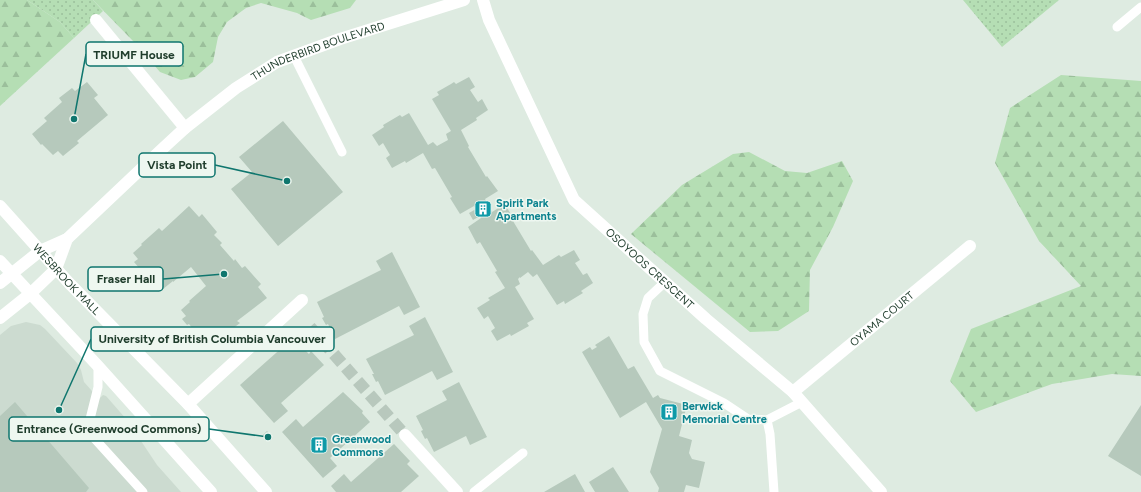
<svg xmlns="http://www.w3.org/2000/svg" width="1141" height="492" font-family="Figtree,sans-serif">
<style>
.built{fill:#ccdbd0}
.grass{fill:url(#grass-dots)}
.forest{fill:url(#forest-firs)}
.building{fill:#b6c9bc}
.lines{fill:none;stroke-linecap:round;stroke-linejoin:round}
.street-tunnel{stroke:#b8c8bd;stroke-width:12;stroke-dasharray:12 6;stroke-linecap:butt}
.lane{stroke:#fff;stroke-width:9}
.street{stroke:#fff;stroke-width:12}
.secondary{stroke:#fff;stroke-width:12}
.labels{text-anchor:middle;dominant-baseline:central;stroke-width:3;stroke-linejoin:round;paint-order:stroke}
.street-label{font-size:11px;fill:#1e3c2b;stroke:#eef7f0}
.culture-label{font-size:11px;font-weight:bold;fill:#0d838f;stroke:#eef7f0;text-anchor:start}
.leader{fill:none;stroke:#0f766e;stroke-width:1.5}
.callout-dot{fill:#0f766e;stroke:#eef7f0;stroke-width:1.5}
.callout{fill:#eef7f0;stroke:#0f766e;stroke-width:1.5}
.callout-label{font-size:12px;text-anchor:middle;font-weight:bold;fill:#1e3c2b}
</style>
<defs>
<pattern id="grass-dots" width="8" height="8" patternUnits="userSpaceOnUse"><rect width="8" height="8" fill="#b5deb4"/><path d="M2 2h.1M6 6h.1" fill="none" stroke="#9bbf9b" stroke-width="1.8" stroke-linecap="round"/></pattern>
<pattern id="forest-firs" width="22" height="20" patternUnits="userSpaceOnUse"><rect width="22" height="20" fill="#b5deb4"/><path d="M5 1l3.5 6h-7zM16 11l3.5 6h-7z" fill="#9bbf9b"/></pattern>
</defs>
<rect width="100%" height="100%" fill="#deebe1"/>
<!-- built -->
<path class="built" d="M26 322 40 325 45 329 77 363 81 370 84 382 99 399 103 395 106 396 127 420 157 465 181 492H0V335L11 326Z"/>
<!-- grass -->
<path class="grass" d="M27 0H93L103 11 74 38 60 22Z
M963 0H1059L1002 47Z"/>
<!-- forest -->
<path class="forest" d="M0 0H27L60 22 74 38 0 106Z
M93 0H356L350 8 311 20 297 13 261 3 246 8 227 22 218 37 213 62 195 77 181 80 160 72 133 41Z
M1061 75 1141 81V376L1112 374 1052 384 976 412 950 381 971 329 1081 286 1039 241 995 163 1010 108Z
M749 152 785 171 807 173 842 161 853 181 833 227 810 270 809 311 778 331 750 332 631 234 682 185 733 154Z"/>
<!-- building -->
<path class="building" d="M469 77 475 87 470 90 478 102 482 99 488 110 476 118 477 120 461 130 469 146 468 147 486 177 487 176 498 191 485 199 492 212 505 204 514 220 513 221 531 251 532 250 543 265 559 255 561 257 574 250 580 260 575 263 583 275 587 273 593 283 581 291 583 293 565 304 564 301 557 305 537 274 533 277 528 272 520 278V277L518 279 520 284 515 287 534 319 527 323 529 326 511 336 510 334 497 341 491 331 495 328 488 316 484 319 477 308 490 300 488 298 505 288 495 272 497 271 480 242 477 244 468 227 481 218 480 216 473 220 469 213 476 209 474 206 460 214 450 198 452 197 435 168 432 169 423 153 406 163 405 161 392 168 386 158 390 155 383 143 379 146 372 135 384 127 383 125 400 115 402 117 409 113 428 145 433 142 437 146 448 140 446 134 451 131 432 99 439 95 437 92 451 84 454 82 456 84Z
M87 82 98 95 94 98 108 115 77 141 79 143 63 156 58 151 53 155 42 144 41 145 32 134 47 121 44 118 62 102 59 98 72 88 75 91Z
M283 121 343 192 278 246 231 189 252 172 239 157Z
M189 206 199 217 202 214 217 232 214 235 222 243 220 245 234 261 235 259 242 268 245 266 261 284 258 287 267 298 237 321 240 323 211 345 206 340 202 343 197 336 198 335 189 324 187 325 182 319 186 316 181 310 190 302 189 301 206 286 191 267 173 282V281L163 289 158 283 154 286 149 280 150 279 141 268 140 269 134 262 138 259 133 253 142 245 141 244 159 228 162 231Z
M392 252 420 307 404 315 399 306 335 339 328 324 326 325 322 318 324 317 317 302 381 270 376 261Z
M425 317 453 372 437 380 432 371 385 395 378 381 376 382 372 374H374L366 359 414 335 409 326Z
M609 336 628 369 634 366 653 398 658 395 660 398 687 405 679 436 692 440 689 453 692 459 705 462 699 488 686 485 684 492H658L659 488 650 472 662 429 646 402 620 418 582 352 590 347 592 350 597 347 595 345Z
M294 337 300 344 303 342 307 346 304 349 309 354 311 351 324 365 281 403 288 411 274 423 240 385Z
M459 382 487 437 470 445 466 436 434 452 427 438 425 439 421 431 423 430 416 416 447 400 442 391Z
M343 392 363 411 362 413 370 422 330 458 337 466 323 478 282 432 296 419 303 427Z
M15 402 89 488 86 492H0V416Z
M1141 405V476L1108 456Z
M267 431 273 438 269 441 263 435Z
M394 444 410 461 407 464 419 476 401 492H336L331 486 344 474 351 482Z
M613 467 629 492H595L589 482Z
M575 474 585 492H544Z"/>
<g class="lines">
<!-- street-tunnel -->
<path class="street-tunnel" d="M310 327 405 435"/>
<!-- lane -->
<path class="lane" d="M1117 27 1141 7
M294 56 342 152
M665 282 648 298 643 314 644 342 660 371 724 403 748 419 767 420 802 402
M98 366V387L90 419 94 438 143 492
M767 420 770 434 774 492
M474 492 523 453"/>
<!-- street -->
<g class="street">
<path id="s1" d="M483 0 489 20 574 200 706 319 793 392 881 492"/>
<path d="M96 20 185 128"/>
<path id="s2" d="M40 251 67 239 160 151 185 128 236 88 277 62 340 39 464 0"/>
<path d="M56 269 67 239"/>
<path id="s3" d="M793 392 970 246"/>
<path d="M188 404 302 300"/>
<path d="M405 435 457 492"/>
</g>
<!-- secondary -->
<g class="secondary">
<path id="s4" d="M0 206 69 283 188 404 266 492"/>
<path d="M0 261 98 366 211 492"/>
<path d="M0 283 40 251"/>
<path d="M0 318 30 294 56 269"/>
</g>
</g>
<!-- icons -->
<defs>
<g id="building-square" transform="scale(0.9)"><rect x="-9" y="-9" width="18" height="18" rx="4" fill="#0f9aa8" stroke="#eef7f0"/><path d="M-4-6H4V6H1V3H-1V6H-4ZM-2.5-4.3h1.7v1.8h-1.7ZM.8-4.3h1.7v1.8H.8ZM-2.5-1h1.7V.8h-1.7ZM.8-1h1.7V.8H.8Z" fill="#fff"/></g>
</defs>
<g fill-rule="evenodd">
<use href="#building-square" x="483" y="209"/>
<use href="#building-square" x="669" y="412"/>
<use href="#building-square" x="319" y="445"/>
</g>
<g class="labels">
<!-- street labels -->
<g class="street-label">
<text stroke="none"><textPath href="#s2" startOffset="347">THUNDERBIRD BOULEVARD</textPath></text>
<text stroke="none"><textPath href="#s1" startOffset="322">OSOYOOS CRESCENT</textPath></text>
<text stroke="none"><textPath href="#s4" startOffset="99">WESBROOK MALL</textPath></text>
<text stroke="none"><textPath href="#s3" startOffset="115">OYAMA COURT</textPath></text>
</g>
<!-- culture labels -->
<g class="culture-label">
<text x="496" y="203">Spirit Park<tspan x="496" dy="13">Apartments</tspan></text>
<text x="682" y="406">Berwick<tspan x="682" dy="13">Memorial Centre</tspan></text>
<text x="332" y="439">Greenwood<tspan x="332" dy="13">Commons</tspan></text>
</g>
</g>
<!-- callouts -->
<path class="leader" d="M74 119L86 54M287 181L215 165M224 274L163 279M59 410L91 339M268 437L209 429"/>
<g class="callout-dot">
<circle cx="74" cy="119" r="4"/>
<circle cx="287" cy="181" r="4"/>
<circle cx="224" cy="274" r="4"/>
<circle cx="59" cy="410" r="4"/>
<circle cx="268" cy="437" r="4"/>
</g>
<g class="callout">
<rect x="86" y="42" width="97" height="24" rx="4"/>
<rect x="139" y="153" width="76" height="24" rx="4"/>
<rect x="88" y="267" width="75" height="24" rx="4"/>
<rect x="91" y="327" width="243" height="24" rx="4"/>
<rect x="9" y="417" width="200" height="24" rx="4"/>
</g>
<g class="callout-label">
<text x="134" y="59">TRIUMF House</text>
<text x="177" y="169">Vista Point</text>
<text x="126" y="283">Fraser Hall</text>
<text x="212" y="343">University of British Columbia Vancouver</text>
<text x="109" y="433">Entrance (Greenwood Commons)</text>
</g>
</svg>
